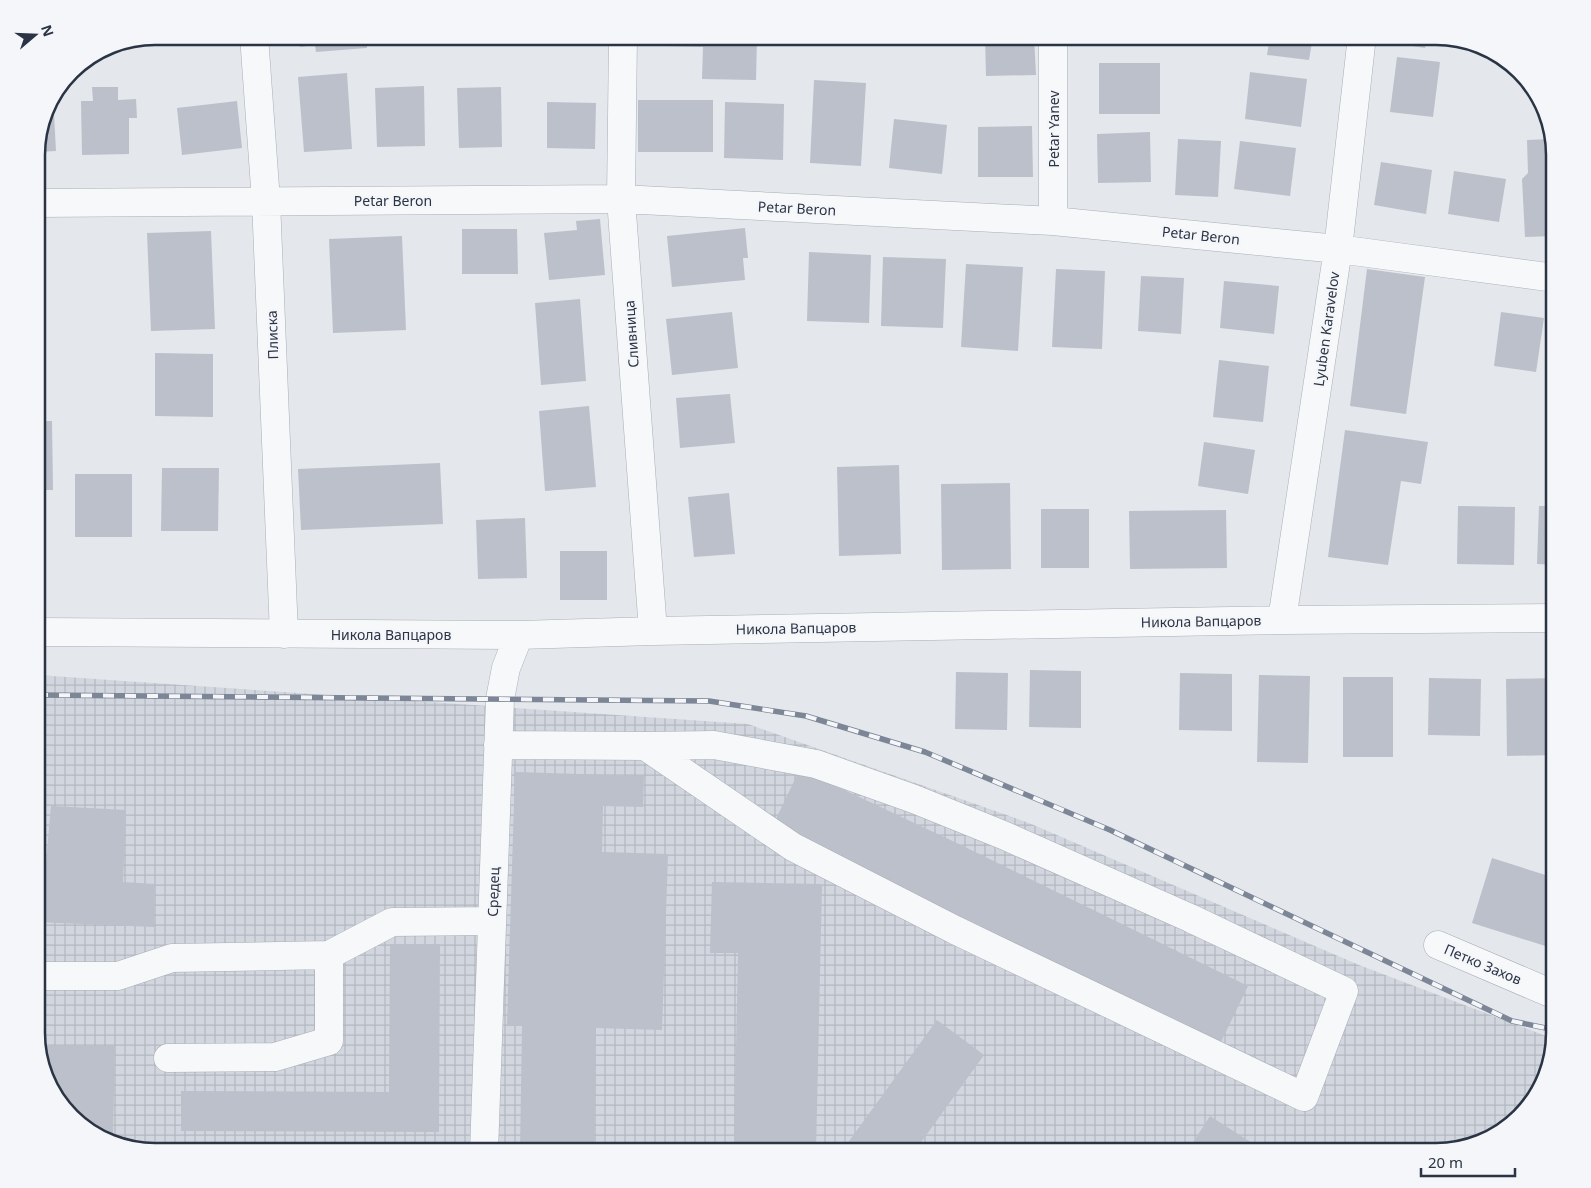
<svg xmlns="http://www.w3.org/2000/svg" width="1591" height="1188" font-family="'Noto Sans',sans-serif">
<style>
.industrial{fill:url(#industrial-grid)}
.building{fill:#bbc0ca}
.lines{fill:none;stroke-linecap:round;stroke-linejoin:round}
.minor-casing{stroke:#a9aeb7;stroke-width:29}
.minor{stroke:#f7f8fa;stroke-width:28}
.rail-casing{stroke:#7d8696;stroke-width:5.5}
.rail{stroke:#f4f6f9;stroke-width:4;stroke-dasharray:11;stroke-linecap:butt}
.labels{text-anchor:middle;dominant-baseline:central;stroke-width:4.5;stroke-linejoin:round;paint-order:stroke}
.street-label{font-size:14px;fill:#2b3445;stroke:#f4f6f9}
.rim{fill:none;stroke:#2b3445;stroke-width:2.5}
</style>
<defs>
<pattern id="industrial-grid" width="8" height="8" patternUnits="userSpaceOnUse" patternTransform="scale(1.25)"><rect width="8" height="8" fill="#d2d6de"/><path d="M0 4h8M4 0v8" fill="none" stroke="#b4b8c0"/></pattern>
</defs>
<rect width="100%" height="100%" fill="#e4e7ec"/>
<!-- industrial -->
<path class="industrial" d="M37 675 748 724 1029 823 1359 965 1554 1039 1548 1072 1530 1106 1488 1140 1436 1152H155L116 1145 82 1127 49 1086 36 1041Z"/>
<!-- building -->
<path class="building" d="M300 36H366L367 48 316 52 315 45 300 47Z
M666 36H757L756 80 702 79 703 47 665 46Z
M985 36H1034L1036 75 986 76Z
M1097 36H1152V42H1097Z
M1270 36H1313L1309 60 1267 55Z
M1374 36H1427L1425 48 1373 40Z
M1397 57 1440 62 1433 117 1390 112Z
M1099 63H1160V114H1099Z
M1250 72 1307 79 1301 127 1245 119Z
M347 73 352 149 304 152 298 77Z
M814 80 866 83 861 166 810 163Z
M424 86 425 146 377 147 375 88Z
M92 87H118V100L136 99 137 118H129V154L82 155 81 101H93Z
M501 87 502 147 459 148 457 88Z
M53 96 56 151 37 152 49 102Z
M638 100H713V152H638Z
M237 101 242 148 182 155 177 108Z
M547 102 596 103 595 149 547 148Z
M725 102 784 104 783 160 724 158Z
M894 119 947 125 942 174 889 168Z
M1032 126 1033 177H978V127Z
M1150 132 1151 182 1098 183 1097 134Z
M1178 139 1221 141 1218 197 1175 195Z
M1551 139 1555 155V236L1525 237 1522 179 1528 173 1527 140Z
M1240 141 1296 148 1290 196 1234 189Z
M1381 162 1432 170 1426 214 1374 205Z
M1454 171 1506 179 1499 222 1448 214Z
M600 219 605 275 549 280 544 233 577 230 576 221Z
M745 228 748 258H743L745 280 672 287 667 236Z
M462 229H517L518 274H462Z
M211 231 215 329 151 331 147 233Z
M402 236 406 330 333 333 329 239Z
M809 252 871 255 869 323 807 321Z
M883 257 946 259 943 328 881 326Z
M966 264 1023 267 1018 351 961 347Z
M1056 269 1105 271 1102 349 1052 347Z
M1367 269 1425 277 1406 414 1350 406Z
M1141 276 1184 278 1181 334 1138 331Z
M1224 281 1279 286 1274 334 1220 328Z
M580 299 586 381 541 385 535 303Z
M732 312 738 368 672 375 666 319Z
M1501 312 1544 318 1536 372 1494 366Z
M155 353 213 354V417L155 416Z
M1219 360 1269 366 1263 422 1213 417Z
M730 394 735 443 680 448 676 398Z
M589 406 596 487 545 491 539 411Z
M37 421H52L53 490H37Z
M1345 430 1428 442 1421 484 1401 481 1388 565 1328 557Z
M1204 442 1255 450 1248 494 1198 486Z
M440 463 443 524 301 530 298 469Z
M899 465 901 554 839 556 837 467Z
M162 468H219L218 531H161Z
M75 474H132V537H75Z
M1010 483 1011 569 942 570 941 484Z
M729 493 735 554 694 557 688 497Z
M1458 506 1515 507 1514 565 1457 564Z
M1539 506H1555V565L1537 564Z
M1041 509H1089V568H1041Z
M1226 510 1227 568 1130 569 1129 511Z
M525 518 527 578 478 579 476 520Z
M560 551H607V600H560Z
M1030 670 1081 671V728L1029 727Z
M956 672 1008 673 1007 730 955 729Z
M1180 673 1232 674V731L1179 730Z
M1259 675 1310 676 1308 763 1257 762Z
M1343 677H1393V757H1343Z
M1429 678 1481 679 1480 736 1428 735Z
M1555 678V755L1507 756 1506 679Z
M800 769 963 846 1248 986 1219 1046 773 825Z
M515 772 644 776 643 807 603 806 602 852 668 854 662 1030 596 1028 594 1152H520L522 1026 507 1025Z
M51 806 126 810 123 882 155 884 154 927 36 922V816H46L45 873Z
M1492 858 1555 878V949L1472 923Z
M712 882 822 884 816 1152H734L738 953H710Z
M390 944H440L439 1132 181 1131V1091L389 1092Z
M937 1020 984 1055 914 1152H857L847 1144Z
M38 1045 115 1046 113 1133 92 1132 82 1127 49 1086Z
M1210 1116 1266 1152H1187Z"/>
<g class="lines">
<!-- minor casing -->
<g class="minor-casing">
<path id="minor" d="M254 36 266 201 284 634
M623 36 621 199 653 631
M1053 36V221
M37 203 621 199 1053 221 1338 249 1555 278
M1282 620 1338 249 1362 36
M37 632 519 635 653 631 1282 620 1555 618
M498 745 645 746 793 847 955 930 1304 1097 1344 991 1190 918 1003 835 914 799 816 764 714 745 645 746
M1438 945 1555 995
M329 955 392 922 492 921
M36 976H118L172 958 329 955V1041L275 1057 168 1058
M484 1152 500 699 506 668 519 635"/>
</g>
<!-- minor -->
<use href="#minor" class="minor"/>
<!-- rail casing -->
<g class="rail-casing">
<path id="rail" d="M37 695 709 701 806 716 925 752 1110 830 1512 1021 1555 1030"/>
</g>
<!-- rail -->
<use href="#rail" class="rail"/>
</g>
<g class="labels">
<!-- street labels -->
<g class="street-label">
<text transform="translate(1053 129) rotate(-90)">Petar Yanev</text>
<text x="393" y="200">Petar Beron</text>
<text transform="translate(797 208) rotate(3)">Petar Beron</text>
<text transform="translate(1201 235) rotate(6)">Petar Beron</text>
<text transform="translate(1326 329) rotate(-82)">Lyuben Karavelov</text>
<text transform="translate(631 334) rotate(-94)">Сливница</text>
<text transform="translate(272 335) rotate(-92)">Плиска</text>
<text transform="translate(1201 621) rotate(-1)">Никола Вапцаров</text>
<text transform="translate(796 628) rotate(-1)">Никола Вапцаров</text>
<text x="391" y="634">Никола Вапцаров</text>
<text transform="translate(493 892) rotate(-88)">Средец</text>
<text transform="translate(1483 964) rotate(23)">Петко Захов</text>
</g>
</g>
<!-- crop -->
<path d="M0 0H1591V1188H0ZM155 45H1436A110 110 0 0 1 1546 155V1033A110 110 0 0 1 1436 1143H155A110 110 0 0 1 45 1033V155A110 110 0 0 1 155 45Z" fill="#f4f6f9" fill-rule="evenodd"/>
<path class="rim" d="M155 45H1436A110 110 0 0 1 1546 155V1033A110 110 0 0 1 1436 1143H155A110 110 0 0 1 45 1033V155A110 110 0 0 1 155 45Z"/>
<!-- north arrow -->
<g transform="translate(35 35) rotate(71)" stroke="#f4f6f9" stroke-width="4" paint-order="stroke">
<path d="M0-4L9 19L0 12L-9 19Z" fill="#2b3445"/>
<text y="-8" font-size="14" font-weight="bold" text-anchor="middle" fill="#2b3445">N</text>
</g>
<!-- scale -->
<path d="M1421 1168v8h94v-8" fill="none" stroke="#2b3445" stroke-width="2.5"/>
<text x="1428" y="1168" font-size="15" fill="#2b3445" stroke="#f4f6f9" stroke-width="4" paint-order="stroke">20 m</text>
</svg>
